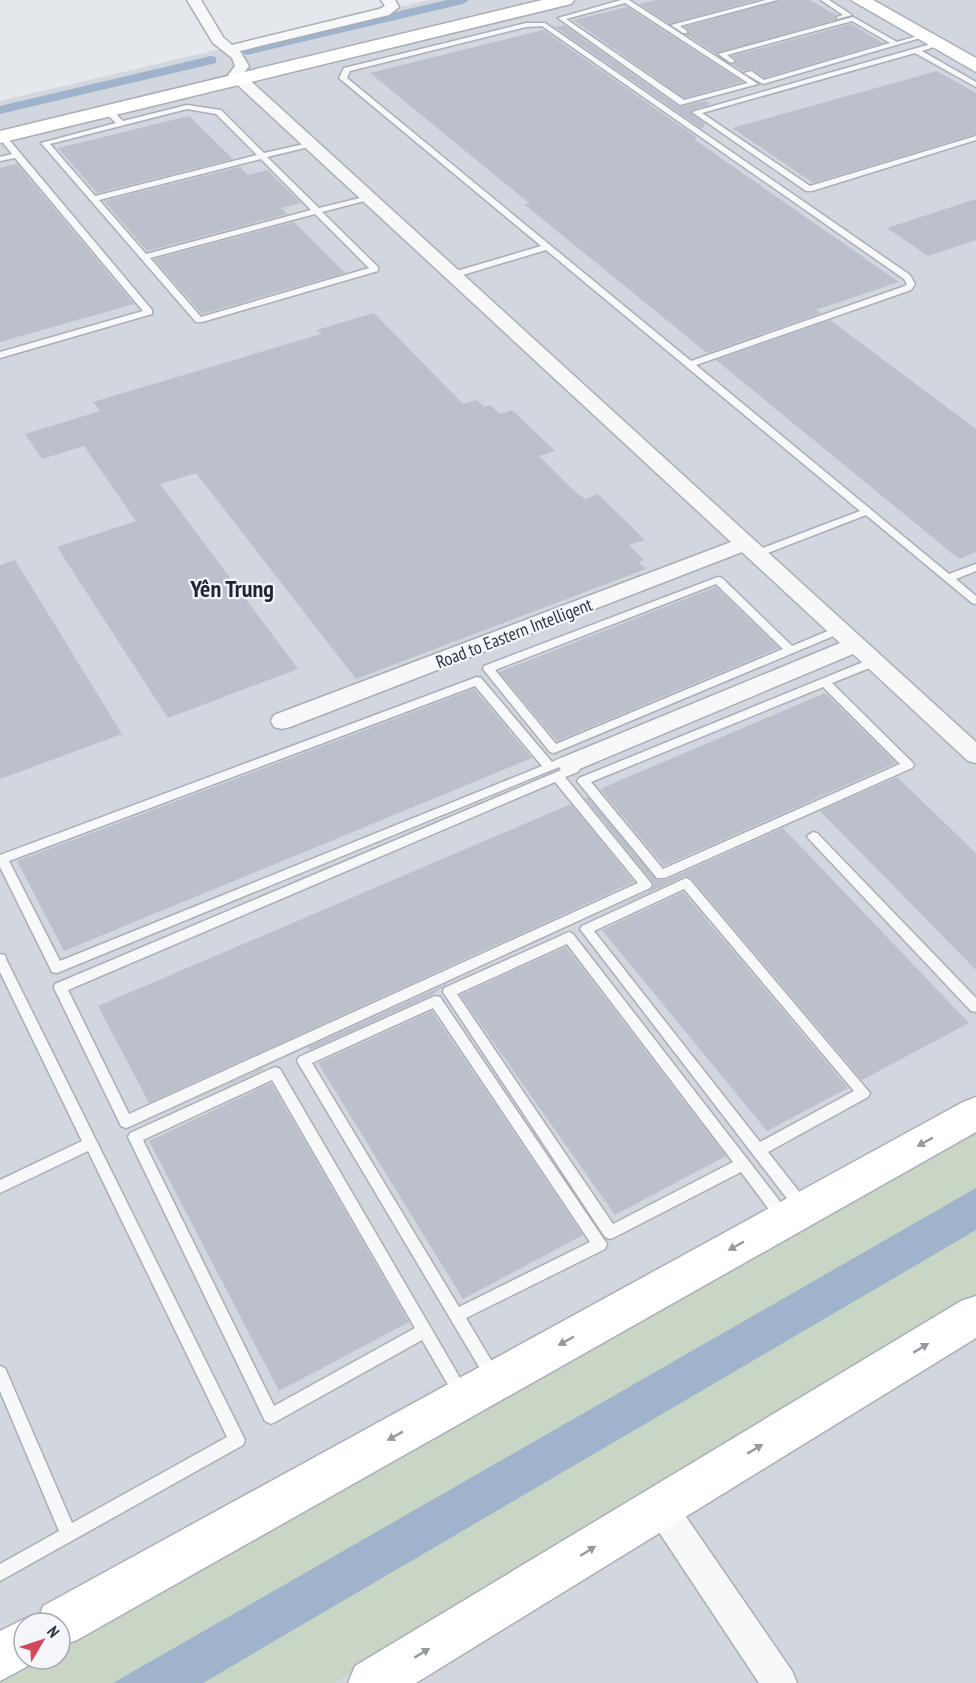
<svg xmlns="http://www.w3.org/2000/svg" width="976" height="1683" font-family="'PT Sans Narrow',sans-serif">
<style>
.built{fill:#d2d6de;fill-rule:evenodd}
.green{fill:#c9d6c5}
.water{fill:#9fb4cc}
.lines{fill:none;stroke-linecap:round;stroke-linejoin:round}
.canal{fill:#9fb4cc;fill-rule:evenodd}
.building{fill:#bbc0ca}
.lane-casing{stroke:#a9aeb7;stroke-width:3}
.street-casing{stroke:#a9aeb7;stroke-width:3}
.secondary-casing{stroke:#a9aeb7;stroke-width:3}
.lane{fill:#f7f8fa;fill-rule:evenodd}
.street{fill:#f7f8fa;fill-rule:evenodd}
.secondary{fill:#fff;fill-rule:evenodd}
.oneway{fill:#959aa2}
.labels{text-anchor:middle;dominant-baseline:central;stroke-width:4.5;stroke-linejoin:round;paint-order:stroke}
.street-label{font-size:18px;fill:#2b3445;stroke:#f4f6f9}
.district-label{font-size:24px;font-weight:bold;fill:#1d2536;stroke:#f4f6f9}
</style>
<rect width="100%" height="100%" fill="#e4e7ec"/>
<!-- built -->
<path class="built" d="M429 0H976V1683H0V101ZM24 1623H60V1659H24Z"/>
<!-- green -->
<path class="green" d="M976 1133V1296L334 1683H0V1680L37 1659H60V1646Z"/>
<!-- water -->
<path class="water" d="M976 1188V1230L203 1683H113Z"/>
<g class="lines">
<!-- canal -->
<path class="canal" d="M447 0H469L463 4 247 55 240 51 247 47Z
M211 56 216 57V63L0 114V106Z"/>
</g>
<!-- building -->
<path class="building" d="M656 0H757L669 24 639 4Z
M779 0H810L836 15 835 20 716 54 687 35 689 31 685 27Z
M627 7 743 82 684 98 573 20Z
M851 24 883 43 764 78 752 69 743 71 733 65 737 60 732 56Z
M564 25 679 107 705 101 711 104 690 111 705 124 702 129 555 27Z
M543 30 696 137 695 140 899 282 816 310 821 313 707 353 524 204 529 203 370 73Z
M937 71 976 93V134L813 183 732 128Z
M189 116 233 159 97 193 58 148Z
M17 164 134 304 0 342V168Z
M240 167 248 175 267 170 301 203 281 208 287 214 147 251 104 201Z
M976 199V240L928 256 887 228Z
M294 222 345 273 202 314 154 259Z
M374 313 463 404 477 400 484 407 490 405 500 414 512 410 555 451 539 456 572 489 585 499 598 494 645 540 629 545 644 560 639 562 646 569 356 679 196 473 160 484 298 669 168 718 57 547 136 521 84 446 42 459 25 434 100 411 93 402 321 334 317 330Z
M830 320 976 429V552L959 559 716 360Z
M15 560 122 734 0 779V565Z
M716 587 779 648 557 741 499 672Z
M474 689 532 758 64 951 17 861Z
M825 693 896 763 664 866 600 789Z
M897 777 976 853V970L820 811Z
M588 797 657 880H666L783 828 969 1023 862 1080 691 878 685 876 593 918 651 890 654 884 585 798Z
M571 804 634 882 149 1103 98 1006Z
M683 892 848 1088 767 1131 602 930Z
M566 947 726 1156 615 1215 460 995Z
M449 983 430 996 310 1050 308 1047Z
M432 1011 583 1235 463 1299 318 1063Z
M263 1068 264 1069 156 1117Z
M271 1083 409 1322 279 1391 149 1141Z"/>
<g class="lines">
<!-- lane casing -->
<g class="lane-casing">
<path id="lane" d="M621 0H629L758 84 680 105 558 18ZM625 3 748 83 684 100 566 19Z
M766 0H777L680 26 687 31V33H683L671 25Z
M821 0H829L852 15 837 19V17L843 15Z
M853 17 897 42 924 34 927 36 763 84 744 73 751 71 764 80 890 43 852 21 727 55 735 61 731 63 718 54Z
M526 23H545L910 275 915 284 911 290 696 365 949 574 976 564V571L956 579 976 596V604L972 603 866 515 760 556H752V552L860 511 546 250 456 277H450V273L541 246 339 78 344 68ZM542 26 904 279 907 284 905 286 691 361 347 78 350 71 526 27Z
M938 42 940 43V45L922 51 976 82V87L915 53 702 113 810 186 976 136V140L812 191H806L692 112Z
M187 105 221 110 264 153 313 142V146L267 157 319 208 372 195V199L322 212 378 267V271L202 322H196L41 143 116 123 105 113V109H111L123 121ZM187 109 216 114 257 155 95 196 50 144ZM261 159 311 210 146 254 99 200ZM315 214 369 268 201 317 150 258Z
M0 135H5L152 310V314L0 358V352L143 311 15 158 0 161V157L12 154 0 139Z
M718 577 722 578 792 646 835 628H843L844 630 843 632 554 753 550 752 483 669 484 666ZM716 584 783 649 556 744 495 670Z
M873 658 877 659 878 662 877 665 832 683 912 762 914 765 912 768 665 878H657L577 781 579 778ZM823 687 900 764 663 869 591 782Z
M477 677 481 678 552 762C567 755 570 754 580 769L578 772 565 777 650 882 652 885 650 888 131 1126 126 1128 121 1126 54 988 55 984 566 768 564 765 57 973 52 972 0 867V855ZM475 686 542 766 60 961 9 861ZM555 782 638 883 129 1114 68 990Z
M813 832 817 833 976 998V1012L971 1011 809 839 807 836Z
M686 878 690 880 870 1093 868 1097 768 1152 808 1203 810 1208 808 1213 803 1214 798 1213 580 929 582 926ZM684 889 854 1091 760 1142 594 931Z
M569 932 573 934 789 1213 791 1218 789 1223 784 1224 779 1223 741 1172 615 1237 610 1239 605 1237 443 992 444 988ZM567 944 733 1162 613 1224 457 994Z
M0 954 5 955 6 959 245 1440 243 1445 0 1581V1564L59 1531 0 1391V1366L5 1368 72 1523 227 1437 88 1151 0 1193V1180L82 1141 0 972Z
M435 996 440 997 607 1244 605 1249 466 1318 501 1377 498 1382 493 1384 488 1382 297 1061 299 1057ZM433 1008 590 1242 459 1307 312 1063Z
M275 1067 280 1069 467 1390 470 1395 467 1400 462 1402 457 1400 422 1340 277 1421 271 1424 265 1421 128 1137 130 1133ZM272 1080 415 1328 274 1406 143 1140Z"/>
</g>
<!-- street casing -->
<g class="street-casing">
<path id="street" d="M187 0H201L223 37 232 45 379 9 385 6 381 0H395L399 7 389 15 240 51 249 66 243 74 976 742V763L968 761 853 654 577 770 569 772 561 770 557 764 561 758 840 643 742 552 290 727 282 729 274 727 271 721 274 715 731 542 230 78 228 75 235 66 232 58 213 43Z
M660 1490 671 1495 792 1671 797 1683H759L649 1517 644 1506 649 1495Z"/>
</g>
<!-- secondary casing -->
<g class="secondary-casing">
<path id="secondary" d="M542 0H574L571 4 0 143V131Z
M851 0H873L976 58V72Z
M976 1097V1132L77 1640 60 1646V1623H37L43 1606 963 1102Z
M976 1296V1338L416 1683H348L355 1666 961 1301Z
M24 1619 33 1623H24V1659H41L0 1681V1631Z"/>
</g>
<!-- lane -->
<use href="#lane" class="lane"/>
<!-- street -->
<use href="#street" class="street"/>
<!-- secondary -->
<use href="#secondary" class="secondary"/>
</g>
<!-- one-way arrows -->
<defs><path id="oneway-solid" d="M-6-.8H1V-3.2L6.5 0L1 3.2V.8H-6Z" transform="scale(1.5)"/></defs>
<g class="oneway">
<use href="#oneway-solid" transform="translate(925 1142) rotate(151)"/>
<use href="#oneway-solid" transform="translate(736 1246) rotate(151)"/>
<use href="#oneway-solid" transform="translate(566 1341) rotate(151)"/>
<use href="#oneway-solid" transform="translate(921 1348) rotate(-31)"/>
<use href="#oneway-solid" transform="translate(395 1436) rotate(151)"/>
<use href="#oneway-solid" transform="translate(755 1449) rotate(-31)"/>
<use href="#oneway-solid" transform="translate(588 1551) rotate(-32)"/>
<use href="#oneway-solid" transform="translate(422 1653) rotate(-31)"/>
</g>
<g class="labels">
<!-- street labels -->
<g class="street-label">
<text transform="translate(514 633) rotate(-21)">Road to Eastern Intelligent</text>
</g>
<!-- district labels -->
<g class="district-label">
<text x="232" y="588">Yên Trung</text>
</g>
</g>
<!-- north arrow -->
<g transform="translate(42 1641) rotate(51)"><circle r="28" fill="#f4f6f9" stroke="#a4a8b1" stroke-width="1.5"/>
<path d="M0-4.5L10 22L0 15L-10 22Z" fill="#d1495b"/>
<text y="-9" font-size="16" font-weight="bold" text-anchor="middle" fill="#2b3445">N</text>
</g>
</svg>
